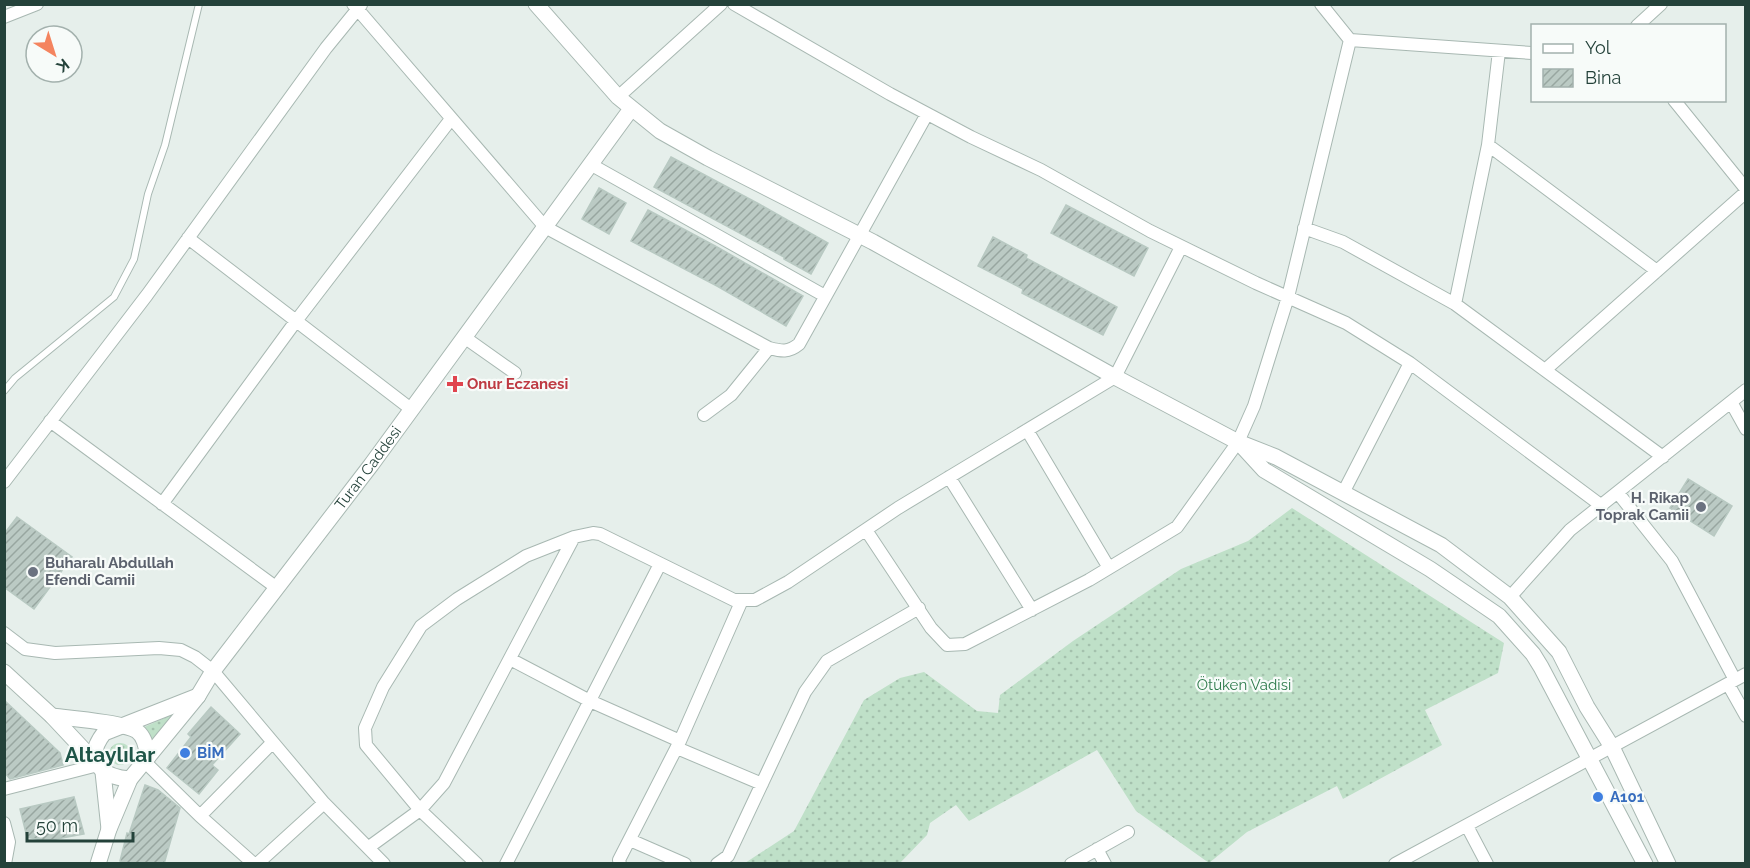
<svg xmlns="http://www.w3.org/2000/svg" width="1750" height="868" font-family="Raleway,sans-serif">
<style>
.grass{fill:url(#grass-dots)}
.building{fill:url(#building-hatch);stroke:#b8c9c2;stroke-width:1.5}
.lines{fill:none;stroke-linecap:round;stroke-linejoin:round}
.service-casing{stroke:#a8b8b2;stroke-width:8}
.minor-casing{stroke:#a8b8b2;stroke-width:14}
.tertiary-casing{stroke:#a8b8b2;stroke-width:17}
.service{stroke:#fff;stroke-width:6}
.minor{stroke:#fff;stroke-width:12}
.tertiary{stroke:#fff;stroke-width:15}
.health-dot{fill:#e0444e;stroke:#f7fbf9;stroke-width:2}
.worship-dot{fill:#6b7280;stroke:#f7fbf9;stroke-width:2}
.shop-dot{fill:#3f7fe0;stroke:#f7fbf9;stroke-width:2}
.labels{text-anchor:middle;dominant-baseline:central;stroke-width:4.5;stroke-linejoin:round;paint-order:stroke}
.health-label{font-size:15px;font-weight:bold;fill:#be3a42;stroke:#f7fbf9;text-anchor:start}
.street-label{font-size:15px;fill:#24423a;stroke:#f7fbf9}
.worship-label{font-size:15px;font-weight:bold;fill:#5b616d;stroke:#f7fbf9;text-anchor:end}
.park-label{font-size:15px;fill:#2d7a4b;stroke:#f7fbf9}
.shop-label{font-size:15px;font-weight:bold;fill:#366cbe;stroke:#f7fbf9;text-anchor:start}
.district-label{font-size:21px;font-weight:bold;fill:#1f5548;stroke:#f7fbf9}
</style>
<defs>
<pattern id="grass-dots" width="8" height="8" patternUnits="userSpaceOnUse" patternTransform="scale(1.5)"><rect width="8" height="8" fill="#bfe0c8"/><path d="M2 2h.1M6 6h.1" fill="none" stroke="#a4c1ad" stroke-width="1.8" stroke-linecap="round"/></pattern>
<pattern id="building-hatch" width="6" height="6" patternUnits="userSpaceOnUse" patternTransform="scale(1.5)"><rect width="6" height="6" fill="#bbcac4"/><path d="M-1 1l2-2M0 6l6-6M5 7l2-2" fill="none" stroke="#98a6a0"/></pattern>
</defs>
<rect width="100%" height="100%" fill="#e6efeb"/>
<!-- grass -->
<path class="grass" d="M1292 508 1504 643 1498 673 1425 710 1442 745 1343 799 1337 786 1247 832 1209 863 1136 811 1097 750 969 821 956 805 930 823 927 835 900 863H745L794 831 864 700 900 678 924 672 977 711 998 713 1000 695 1073 641 1181 569 1248 541Z
M178 712 151 741 142 728Z
M109 754a11 11 0 1 1 22 0a11 11 0 1 1-22 0Z"/>
<!-- building -->
<path class="building" d="M671 157 759 204 828 243 811 274 784 259V257L654 187Z
M599 188 626 203 609 234 582 219Z
M1066 205 1148 248 1134 276 1051 233Z
M648 210 717 247 803 296 786 326 717 286 631 241Z
M993 237 1027 255 1026 258 1117 307 1103 335 1022 293 1023 289 978 266Z
M1688 479 1732 506 1714 536 1670 508Z
M17 517 72 557 34 609 4 587V534Z
M4 700 60 753 63 765 10 779 4 772Z
M211 707 240 734 212 765 218 770 199 794 167 768 191 737 188 734Z
M145 785 158 790 180 808 164 864H129L120 861 127 833 129 834Z
M74 797 84 834 46 841 27 837 20 809Z"/>
<g class="lines">
<!-- service casing -->
<g class="service-casing">
<path id="service" d="M4 391 15 378 114 297 134 259 148 194 165 145 199 4"/>
</g>
<!-- minor casing -->
<g class="minor-casing">
<path id="minor" d="M353 4 545 227 769 348C781 351 788 353 799 344L927 114
M734 4 890 94 971 137 1041 170 1150 231 1256 283 1346 323 1410 363 1602 506
M4 17 37 4
M1637 26 1661 4
M1350 40 1532 53
M618 97 721 4
M1674 100 1746 189
M1488 145 1657 271
M590 164 825 296
M1304 228 1343 242 1455 304 1663 457
M188 238 411 409
M1455 304 1488 145 1499 51
M464 337 515 373
M1545 370 1746 192
M1731 402 1746 429
M704 415 731 395 769 348
M50 421 277 588
M1027 430 1109 568
M949 477 1032 610
M4 482 147 295 326 48 361 5
M1343 493 1410 363
M1618 493 1672 561 1735 680
M162 504 296 321 451 119
M866 530 931 628 947 645 965 644 1089 580 1177 527 1238 442 1254 406 1288 297 1350 40 1321 4
M1510 597 1570 530 1746 390
M4 633 25 649 55 653 159 648 181 650 195 657 213 671 324 803 384 864
M510 659 590 701 680 741
M1728 684 1746 716
M677 748 762 784
M144 761 200 816 272 743
M4 789 98 765
M200 816 254 864
M4 823 9 842 5 864
M1467 826 1487 864
M630 840 685 864
M369 847 420 810 444 783 574 537
M1097 849 1105 864
M257 864 324 803
M477 864 420 810 366 745 365 728 383 687 421 626 457 599 526 556 574 537 593 533 600 534 734 600H755L788 582 898 508 1115 377 1181 247
M506 864 660 564
M620 864 619 860 680 741 742 600
M717 864 728 856 805 692 827 661 919 608
M1071 864 1128 832
M1395 864 1746 674"/>
</g>
<!-- tertiary casing -->
<g class="tertiary-casing">
<g id="tertiary">
<path d="M536 4 618 97 660 131 708 158 873 242 1115 377 1238 442 1276 457 1441 545 1510 597 1559 652 1587 707 1612 747 1668 864"/>
<path d="M1242 446 1264 470 1430 569 1499 616 1533 654 1541 667 1645 864"/>
<path d="M4 672 52 716 98 765"/>
<path d="M52 716C68 718 126 723 137 731 145 737 146 747 148 757"/>
<path d="M103 772 109 829"/>
<path d="M130 779C101 777 83 760 104 733L198 696"/>
<path id="s1" d="M98 864 109 829 130 779 198 696 213 671 371 465 631 109"/>
</g>
</g>
<!-- service -->
<use href="#service" class="service"/>
<!-- minor -->
<use href="#minor" class="minor"/>
<!-- tertiary -->
<use href="#tertiary" class="tertiary"/>
</g>
<!-- markers -->
<path class="health-dot" d="M452 375h6v6h6v6h-6v6h-6v-6h-6v-6h6z"/>
<g class="worship-dot">
<circle cx="1701" cy="507" r="6"/>
<circle cx="33" cy="572" r="6"/>
</g>
<g class="shop-dot">
<circle cx="185" cy="753" r="6"/>
<circle cx="1598" cy="797" r="6"/>
</g>
<g class="labels">
<!-- health labels -->
<g class="health-label">
<text x="467" y="384">Onur Eczanesi</text>
</g>
<!-- street labels -->
<g class="street-label">
<text stroke="none"><textPath href="#s1" startOffset="483">Turan Caddesi</textPath></text>
</g>
<!-- worship labels -->
<g class="worship-label">
<text x="1689" y="498">H. Rikap<tspan x="1689" dy="17">Toprak Camii</tspan></text>
<text x="45" y="563" text-anchor="start">Buharalı Abdullah<tspan x="45" dy="17">Efendi Camii</tspan></text>
</g>
<!-- park labels -->
<g class="park-label">
<text x="1244" y="685">Ötüken Vadisi</text>
</g>
<!-- shop labels -->
<g class="shop-label">
<text x="197" y="753">BİM</text>
<text x="1610" y="797">A101</text>
</g>
<!-- district labels -->
<g class="district-label">
<text x="110" y="754">Altaylılar</text>
</g>
</g>
<!-- border -->
<rect width="1750" height="868" fill="none" stroke="#24423a" stroke-width="12"/>
<!-- legend -->
<rect x="1531" y="24" width="195" height="78" fill="#f7fbf9" stroke="#a3b1ad" stroke-width="1.5"/>
<rect x="1543" y="44" width="30" height="9" fill="#ffffff" stroke="#a3b1ad" stroke-width="1.5"/>
<text x="1585" y="54" font-size="18" fill="#24423a">Yol</text>
<rect x="1543" y="69" width="30" height="18" fill="url(#building-hatch)" stroke="#a3b1ad" stroke-width="1.5"/>
<text x="1585" y="84" font-size="18" fill="#24423a">Bina</text>
<!-- north arrow -->
<g transform="translate(54 54) rotate(142)"><circle r="28" fill="#f7fbf9" stroke="#a3b1ad" stroke-width="1.5"/>
<path d="M0-4.5L10 22L0 15L-10 22Z" fill="#f4845f"/>
<text y="-9" font-size="16" font-weight="bold" text-anchor="middle" fill="#24423a">K</text>
</g>
<!-- scale -->
<path d="M27 832v9h106v-9" fill="none" stroke="#24423a" stroke-width="3"/>
<text x="36" y="832" font-size="18" fill="#24423a" stroke="#f7fbf9" stroke-width="4.5" paint-order="stroke">50 m</text>
</svg>
